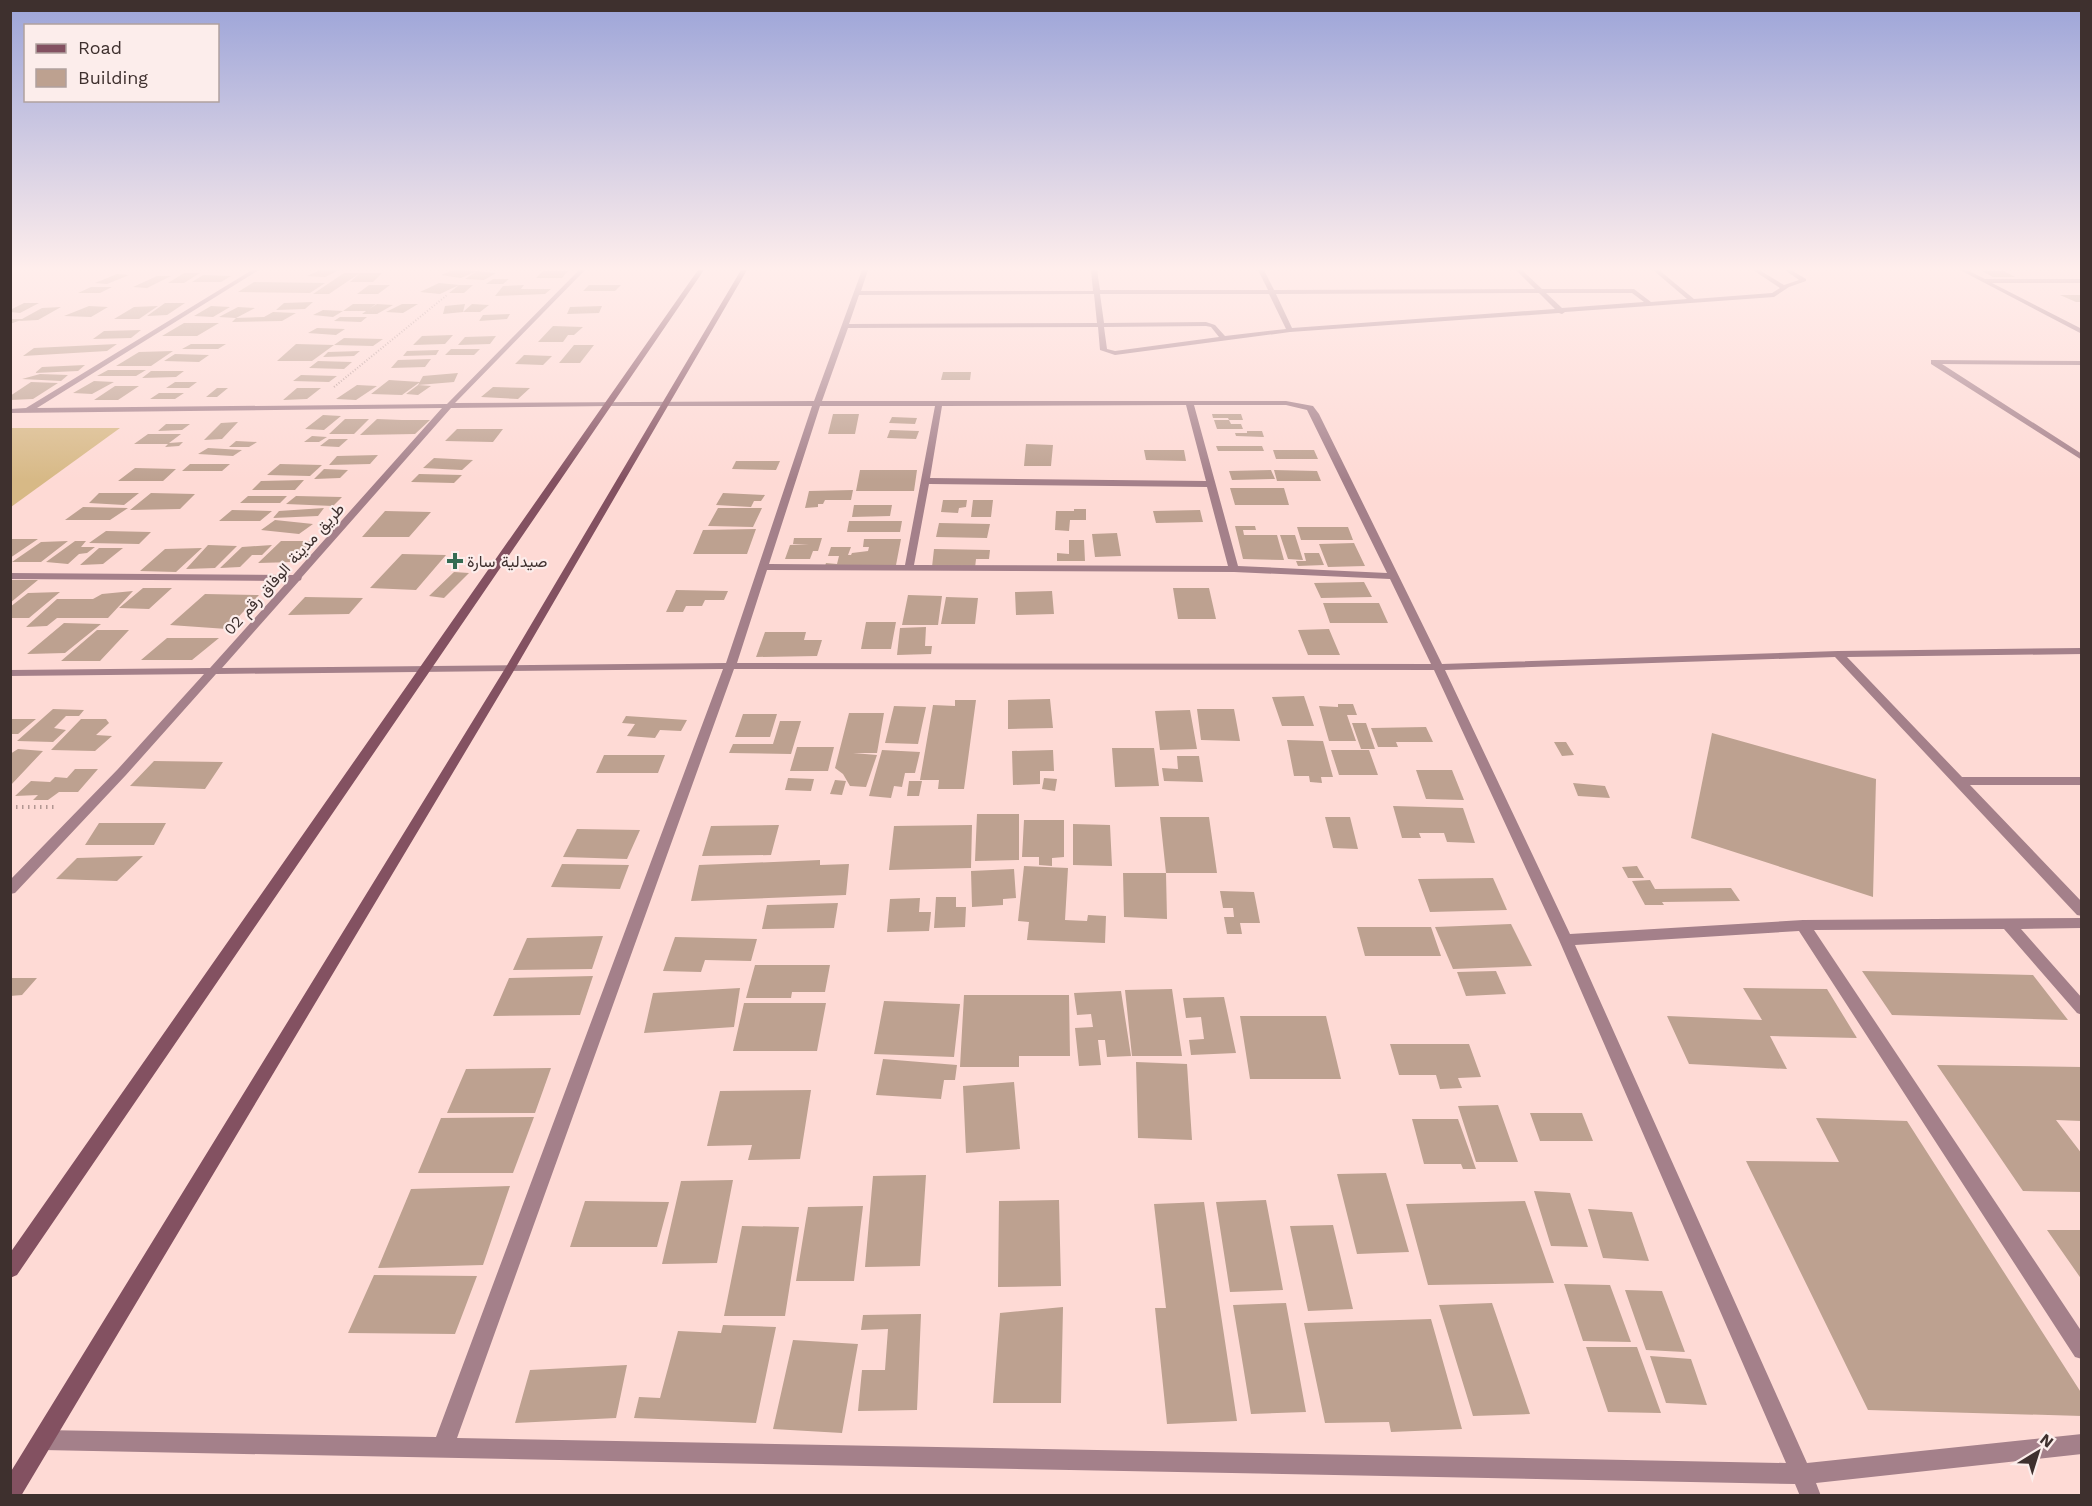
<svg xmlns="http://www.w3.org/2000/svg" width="2092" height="1506" font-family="'Work Sans',Vazirmatn,sans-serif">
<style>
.green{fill:#d7b986}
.building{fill:#bda190}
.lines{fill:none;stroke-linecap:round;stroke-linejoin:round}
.path-far1{stroke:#b39793;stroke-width:2;stroke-dasharray:1 2;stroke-linecap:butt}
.path{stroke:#b39793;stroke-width:4;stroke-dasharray:1.5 4.5;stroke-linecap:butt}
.street{fill:#a4808a;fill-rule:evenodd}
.secondary{fill:#835161;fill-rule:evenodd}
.poi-dot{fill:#356c53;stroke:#fcedeb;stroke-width:2}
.labels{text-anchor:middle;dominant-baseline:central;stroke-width:4.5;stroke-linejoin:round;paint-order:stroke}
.poi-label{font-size:16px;fill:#3e302e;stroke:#fcedeb;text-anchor:start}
.street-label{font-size:16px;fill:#3e302e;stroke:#fcedeb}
</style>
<rect width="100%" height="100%" fill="#fedad5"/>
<!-- green -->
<path class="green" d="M11 428H120L11 507Z"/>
<!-- building -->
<path class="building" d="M320 270H339L325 277 307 276Z
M454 270H464L496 273 484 280 465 279 477 271 461 278 441 275Z
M543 271H568L562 278H536Z
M1982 271H2004L2015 277H1993Z
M184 273H200L184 283H168Z
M344 273H360L329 294H313Z
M360 273H382L373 282H350Z
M117 274 129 275 107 284 95 283Z
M203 275 231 276 221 282H192Z
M157 276H171L147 288 133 287Z
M493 279H509L503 284H486Z
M254 282 325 283 310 293 238 292Z
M439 283 459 285 440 294 420 292Z
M369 285H390L378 294H357Z
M459 285H473L464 293H449Z
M524 285 521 289H551L545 294 495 296 503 286Z
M589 285H621L615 291H583Z
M91 287H112L100 293H78Z
M2060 295H2082V302H2076Z
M313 302 305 309 276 310 284 303Z
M24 303H39L20 313 10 312V310Z
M165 303H185L167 315 147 316Z
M353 304H376L369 309 377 304 393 305 377 314H362L366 311H343Z
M402 304H418L403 313 386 312Z
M465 304 463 312 443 314 445 306Z
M472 304 489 305 480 312H463Z
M89 306 108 307 91 317 64 316Z
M158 306 139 319H114L134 307Z
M211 306 230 307 213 317 194 316Z
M602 306 599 313 567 314 570 307Z
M61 307 38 320 19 321 21 320 10 324V319H22L42 308Z
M238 307 255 308 236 318 264 317 273 312 296 313 282 321 232 322 236 318 219 317Z
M323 310 343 311 333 317 313 315Z
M510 314 507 319 479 321 483 315Z
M340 317H367L361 322 334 321Z
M184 323H219L197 336H162Z
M553 326 583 327 574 335H568L563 342H538Z
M317 328 345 329 336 335 308 333Z
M141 330 131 338 93 339 104 331Z
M453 335 445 344 413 345 422 336Z
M496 336 490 344 458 345 465 337Z
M344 338 383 339 373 346 334 345 312 361H277L296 344 334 345Z
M117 344 107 351 23 356 34 348Z
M191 344H226L218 349H182Z
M574 345H594L580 363H559Z
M451 349H480L474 355H445Z
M439 350 436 355 403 356 407 351Z
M173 351 151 366H116L139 352Z
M360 351 354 356 323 357 328 352Z
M175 354 209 355 199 362 164 361Z
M524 355 552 356 543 365 515 364Z
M431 359 425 367 391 368 398 360Z
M318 361 352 362 344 369 309 368Z
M85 365 78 371 35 373 42 367Z
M108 370H146L136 376H97Z
M151 371H184L176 377 142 378Z
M943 372H971L970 380H941Z
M458 373 454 382 418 385 423 376Z
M40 374 68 375 61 381 22 379Z
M301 375 337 376 329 382 293 381Z
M389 380 420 382 402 395 371 394Z
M94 381 114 382 92 394 73 393Z
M31 382 58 383 33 399 10 400V396Z
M175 382H197L189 388H166Z
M357 385 377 386 356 400 336 399Z
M418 385 431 386 418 395 406 394Z
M115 386H139L118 400H94Z
M493 387 530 388 518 399 481 397Z
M217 388H228L217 397H206Z
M297 388H321L307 399 283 400Z
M159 393H184L175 399H150Z
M833 414H859L855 434H828Z
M1212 414H1241L1243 420H1229L1231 424H1241L1243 429H1217L1214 420H1229L1228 418H1213Z
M323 415 341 416 324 430 305 429Z
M892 417 917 418 915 424 889 423Z
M345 419H369L354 434H329Z
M377 419 402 420H430L415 434 360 435Z
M238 422 222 439 204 440 221 423Z
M166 424H190L182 430 158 431Z
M457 429H503L493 442 445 441Z
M890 430 919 431 916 439 887 438Z
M1247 431H1262L1264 437 1236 436 1235 433H1247Z
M148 434H181L169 443 183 442 179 446 165 447 168 444H134Z
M312 436 327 437 319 442H304Z
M329 439H348L339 447 320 446Z
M236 441 257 442 249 447H229Z
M1026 444 1053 445 1051 466H1024Z
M1216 446H1262L1264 451H1218Z
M208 448 242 450 233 456 198 454Z
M1144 450H1184L1186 461 1146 460Z
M1273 450H1314L1318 459H1276Z
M378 455 370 464 329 465 337 456Z
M434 458 473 460 462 470 423 468Z
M736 461H780L776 470 732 469Z
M190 464H230L222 471H182Z
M280 464 322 465 310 476 267 475Z
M135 468 176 469 163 481H118Z
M324 469 348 470 340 478 314 479Z
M860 470H917L914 491H856Z
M1271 470 1275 479 1232 480 1229 471Z
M1274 470 1317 471 1321 481H1277Z
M419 474 462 475 454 483 411 482Z
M304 480 295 490H252L261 481Z
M1230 488H1284L1289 505H1235Z
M853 490 851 500H825L823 504H818V507L805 508 809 491Z
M99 493H139L124 505 89 503Z
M151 493 195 494 180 509 130 510Z
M723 493 765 495 761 501H754L751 507 716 505Z
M248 496H287L280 503H240Z
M296 496 342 497 333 506 286 504Z
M943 500H967L966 507 959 508 958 513 941 512Z
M973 500H993L991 517H971Z
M854 505H892L890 516 852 517Z
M83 507 128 508 110 520H65Z
M324 508 318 516 273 518 279 511Z
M718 508H762L753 527 708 526Z
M1074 509H1086V520H1070L1069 531 1055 530 1056 511H1074Z
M232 510 272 511 260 521H219Z
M1200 510 1203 522 1156 523 1153 511Z
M385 511 431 512 409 537H362Z
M275 520 313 524 299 534 261 530Z
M849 521H902L900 532H847Z
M939 523 990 524 987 538 936 537Z
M1235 526H1255L1256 530H1243L1244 535H1277L1284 560 1243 559Z
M1297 527H1348L1353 540H1301Z
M756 529 747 554H693L703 530Z
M106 531 151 532 139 544 89 543Z
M1117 533 1121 556 1095 557 1092 534Z
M1280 535H1295L1303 560 1288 559Z
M794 538H822L818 551H813L810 559H785L790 545 809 544H793Z
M10 539H38L10 558Z
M864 539H901L896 565 825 566 826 563 837 564 839 556H828L831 547H851L848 555H851L852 553 868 551 869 547H863Z
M1069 540H1084L1085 561H1057V553L1069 554Z
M68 541 41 562H12L41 542Z
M75 541H86L81 547H95L87 553 79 554 68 564 46 562Z
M281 541H316L294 562 258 563Z
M1354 543 1365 566 1328 567 1319 544Z
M208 545 237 546 215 568 186 569Z
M272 545 262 555H252L240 567 220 568 242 547Z
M99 548H123L103 564 80 565Z
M202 548 176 572 140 571 165 549Z
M934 549 990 550 989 559H976L975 568 932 567Z
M1304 553H1319L1324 565 1298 566 1296 561H1306Z
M402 554 446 555 416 590 370 588Z
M454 572 469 573 444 598 429 596Z
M10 580H38L10 603Z
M1364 582 1372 597 1321 598 1314 583Z
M143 588H172L149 609 119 608Z
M1173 588H1209L1216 619H1178Z
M676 590 728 591 724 600H705L702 606H686L683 612H666Z
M133 591 108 618H57L47 626 26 627 57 599H93L102 594Z
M1052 591 1054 614 1016 615 1015 592Z
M60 592 29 618H10V607L28 593Z
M205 594 259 595 227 629 170 625Z
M908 595 942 596 938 625H902Z
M305 597 363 598 349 614 288 615Z
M946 597 978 598 975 624H941Z
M1323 603H1379L1388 623H1330Z
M866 622H896L891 649H861Z
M64 623 101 624 65 653 27 654Z
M926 627 925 646H932L931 654 897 655 900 628Z
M1329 629 1340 655H1308L1298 630Z
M97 630H129L100 661H61Z
M765 632H806L804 640H822L817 656 756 657Z
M167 638H219L192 660H141Z
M1304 696 1314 726H1282L1272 697Z
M1050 699 1053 728 1008 729V700Z
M955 700H976L964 789H938L939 780H920L933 705 955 706Z
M1338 704H1353L1357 715H1347L1356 741H1329L1319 706 1338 707Z
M894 706 926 707 918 744 885 743Z
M53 709 84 710 79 716H66L54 728 66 730 53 742 17 741Z
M1197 709H1234L1240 741 1201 740Z
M1190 710 1197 749 1160 750 1155 711Z
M849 713H884L877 753H853L877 755 866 787 850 786 843 774 835 768Z
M743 714H777L770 737H735Z
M626 716 687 720 681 731 660 730 655 738 627 736 635 724 622 723Z
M10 719H36L18 734H10Z
M81 719H106L109 723 96 735 112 736 95 751 51 750Z
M780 721H801L791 754 729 753 733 744H773Z
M1352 723H1366L1375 749H1361Z
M1426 727 1433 742H1396L1398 747H1378L1371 728Z
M1712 733 1876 779 1873 897 1691 838Z
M1287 740 1323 741 1333 777H1321L1322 783 1310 782 1309 776H1294Z
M1554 742H1566L1574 755 1562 756Z
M797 747H834L828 771H790Z
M1112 748H1154L1159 786 1115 787Z
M18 749 43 751 10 786V754Z
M882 750 920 752 915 773H905L902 787 894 786 891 798 869 796Z
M1053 750 1054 771H1040V784L1013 785 1012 751Z
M1331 750H1369L1378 775H1339Z
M604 755H665L658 773H596Z
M1177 756H1199L1203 782 1164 781 1162 768 1178 769Z
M154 761 223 762 205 789 130 786Z
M75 769H98L78 792H59L48 800H33L38 795 15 796 31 781 50 782 55 777 67 778Z
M1416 770H1452L1464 800 1426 799Z
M788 778 814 779 811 791 785 790Z
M1044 778 1057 779 1055 791 1042 789Z
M835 780 846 781 842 795 830 794Z
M909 781H922L919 796H907Z
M1573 783 1605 786 1610 798 1578 796Z
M1393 806 1463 808 1475 843 1447 842 1444 833H1419L1421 838H1402Z
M977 814H1019V860L975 861Z
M1160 817H1209L1217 873H1166Z
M1325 817H1350L1358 849 1333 848Z
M1024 820H1064V857L1052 858V866L1039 865V857H1022Z
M99 823H166L154 845H85Z
M1073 824 1110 825 1112 866 1073 865Z
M779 825 771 855 702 856 711 826Z
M972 825 971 868 889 870 894 826Z
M577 829 640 830 627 859 563 857Z
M143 856 117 881 56 879 77 858Z
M820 860V865L849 864 846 895 691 901 699 865Z
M562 864 629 865 620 889 551 887Z
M1024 866 1068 868 1065 920 1087 921 1088 915 1106 916 1105 943 1027 940 1029 922 1018 921Z
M1637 866 1644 878H1628L1622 867Z
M1014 869 1016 898 1003 899V905L972 907 971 871Z
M1123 873H1166L1167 919 1124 917Z
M1493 878 1507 910 1430 912 1418 879Z
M1650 880 1655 889 1731 888 1740 901 1662 902 1664 905H1645L1632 881Z
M1220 891 1254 892 1260 923H1240L1242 934H1227L1224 917H1234L1233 908H1223Z
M936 897H956V907H966L965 927 934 928Z
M920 898 919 912H931L929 931 887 932 890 899Z
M838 903 834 928 762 929 767 905Z
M1511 924 1532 966 1453 969 1435 927Z
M1357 927H1431L1441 956H1365Z
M603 936 592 969 513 970 527 938Z
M675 937 757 939 751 961 705 960 701 972 663 971Z
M755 965H830L825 992H792L791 998H746Z
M1496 971 1506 994 1466 996 1457 972Z
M1862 971 2033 975 2068 1020 1892 1015Z
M593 976 580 1015 493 1016 509 978Z
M10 978H37L22 995 10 996Z
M740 988 734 1027 644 1033 653 993Z
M1743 988 1827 989 1857 1038 1770 1036 1787 1069 1689 1064 1667 1016 1762 1020Z
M1172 989 1182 1056H1132L1125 990Z
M1121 991 1131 1056 1107 1057 1105 1040H1098L1101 1065 1079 1066 1075 1028 1093 1027 1091 1014 1077 1015 1074 993Z
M964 995H1069L1070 1056H1019V1067H960Z
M1224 997 1236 1053 1191 1055 1189 1040 1204 1039 1201 1017 1186 1018 1183 998Z
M884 1001 960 1004 954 1057 874 1054Z
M744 1003H826L817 1051H733Z
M1240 1016H1326L1341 1079H1250Z
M1390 1044H1469L1481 1077 1458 1078 1462 1088 1440 1089 1436 1075H1399Z
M883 1059 957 1065 955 1080H944L941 1099 876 1095Z
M1136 1062 1187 1064 1192 1140 1138 1138Z
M1937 1065 2082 1067V1121L2056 1120 2082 1154V1192L2023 1191Z
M551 1068 535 1113H447L466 1069Z
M1014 1082 1020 1149 966 1153 963 1086Z
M811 1090 800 1159 748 1160 752 1145 707 1146 720 1091Z
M1498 1105 1518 1162H1476L1458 1106Z
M1530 1113H1582L1593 1141H1540Z
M534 1117 513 1173H418L441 1118Z
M1816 1118 1907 1121 2082 1394V1416L1868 1410 1746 1161 1839 1162Z
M1412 1119H1458L1476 1169H1463L1461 1164H1424Z
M1386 1173 1409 1252 1357 1254 1337 1174Z
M926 1175 920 1266 865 1267 873 1176Z
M733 1180 717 1263 662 1264 681 1181Z
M510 1186 483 1265 378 1268 411 1189Z
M1534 1191 1570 1193 1588 1247 1551 1246Z
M1059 1200 1061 1286 998 1287 999 1201Z
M1266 1200 1283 1290 1230 1292 1216 1202Z
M585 1201 669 1202 657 1247H570Z
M1525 1201 1554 1283 1428 1285 1406 1204Z
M1204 1202 1237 1421 1167 1424 1155 1308H1166L1154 1204Z
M863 1206 854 1281H796L808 1207Z
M1588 1209 1632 1212 1649 1261 1603 1258Z
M1333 1225 1353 1309 1308 1311 1290 1226Z
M742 1226 799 1227 785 1316H724Z
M2047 1230H2082V1280Z
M374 1275 477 1276 455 1334 348 1333Z
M1564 1284 1610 1285 1631 1342 1583 1341Z
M1625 1290 1662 1291 1685 1352 1646 1350Z
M1286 1303 1306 1412 1251 1414 1233 1305Z
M1492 1303 1530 1414 1473 1416 1439 1305Z
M1063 1307 1061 1403H993L1000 1313Z
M921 1314 917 1410 858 1411 862 1370H885L888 1329 861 1330 863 1315Z
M1431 1319 1462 1429 1391 1432 1389 1422 1325 1423 1304 1323Z
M723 1325 776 1327 756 1423 634 1418 639 1397 660 1398 678 1331 721 1333Z
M793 1340 858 1344 842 1433 773 1429Z
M1586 1347H1637L1661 1413 1608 1412Z
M1650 1356 1691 1359 1707 1405 1666 1403Z
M627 1365 616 1418 515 1423 530 1370Z"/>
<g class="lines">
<!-- path-far1 -->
<path class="path-far1" d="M334 387 447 295"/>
<!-- path -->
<path class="path" d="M10 807H58"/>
<!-- street -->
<path class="street" d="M252 270H259L37 408 447 404 579 270H585L455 403 814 401 862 270H868L861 291H1093L1091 270H1097L1100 290H1268L1258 270H1264L1274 290 1535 289 1516 270H1522L1542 289H1634L1651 302 1687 299 1653 270H1659L1694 299 1772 293 1780 288 1753 270H1759L1784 285 1799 280 1785 270H1791L1806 279V281L1789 287 1774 297 1565 312 1562 314 1559 313 1290 332 1115 355 1100 350 1098 327 848 328 822 401H1286L1313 406 1319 414 1442 664 1838 651 2082 648V654L1847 657 1962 777H2082V785H1970L2082 902V916L2077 915 1835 657 1445 670 1570 934 1803 920 2082 918V928L2021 929 2082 998V1015L2077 1013 2004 929 1814 930 2082 1332V1359L2075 1357 1799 931 1575 945 1807 1463 2082 1434V1454L1816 1483 1821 1496H1800L1795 1484 43 1450 36 1447 33 1440 36 1433 43 1430 436 1437 723 669 216 674 126 775 15 893 10 894V880L118 769 204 674 10 676V670L210 668 288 581 10 579V573L293 575 442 408 10 413V409L26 408ZM1539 293 1555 309 1292 328 1276 294ZM1546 293H1632L1644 302 1562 308ZM1094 294 1097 323 849 324 859 295ZM1100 294H1269L1286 329 1225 336 1215 325 1206 322 1104 323ZM1206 326 1211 327 1219 337 1115 351 1107 349 1104 327ZM1186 405 1206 481 930 478 942 406ZM1194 405H1286L1307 410 1387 573 1238 566ZM608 406H812L726 663 222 668 299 581 301 580 302 577 451 408ZM820 406H935L905 565 769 564ZM929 484 1207 487 1228 566 914 565ZM767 570 1234 572 1390 579 1431 664 737 663ZM734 669 1434 670 1559 940 1786 1463 457 1438Z
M1960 270H1967L1985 279H2082V283H1992L2082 329V334Z
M1931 360 2082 361V365L1942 364 2082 454V460L1931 364Z"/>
<!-- secondary -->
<path class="secondary" d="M698 270H704L17 1275 10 1278V1253Z
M741 270H747L516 667 21 1496H10V1473L506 667Z"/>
</g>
<!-- sky -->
<linearGradient id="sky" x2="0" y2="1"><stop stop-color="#9ca4d8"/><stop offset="0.56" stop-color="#ffeeec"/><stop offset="1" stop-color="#ffeeec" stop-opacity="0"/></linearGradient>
<rect width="2092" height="480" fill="url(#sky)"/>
<!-- markers -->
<path class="poi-dot" d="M452 552h6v6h6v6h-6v6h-6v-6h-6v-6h6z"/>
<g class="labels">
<!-- poi labels -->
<g class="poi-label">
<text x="467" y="561">صيدلية سارة</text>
</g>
<!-- street labels -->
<g class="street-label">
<text transform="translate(284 569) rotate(-48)">طريق مدينة الوفاق رقم 02</text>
</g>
</g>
<!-- border -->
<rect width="2092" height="1506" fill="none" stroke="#3e302e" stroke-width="24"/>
<!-- legend -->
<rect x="24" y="24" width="195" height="78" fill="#fcedeb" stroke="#b0a19f" stroke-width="1.5"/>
<rect x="36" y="44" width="30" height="9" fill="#835161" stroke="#b0a19f" stroke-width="1.5"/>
<text x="78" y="54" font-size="18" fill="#3e302e">Road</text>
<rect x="36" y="69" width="30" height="18" fill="#bda190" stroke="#b0a19f" stroke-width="1.5"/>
<text x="78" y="84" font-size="18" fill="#3e302e">Building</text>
<!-- north arrow -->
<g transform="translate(2038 1452) rotate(38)" stroke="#fcedeb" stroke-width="4.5" paint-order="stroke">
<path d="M0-4.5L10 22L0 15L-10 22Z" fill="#3e302e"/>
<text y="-9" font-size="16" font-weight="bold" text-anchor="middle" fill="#3e302e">N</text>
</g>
</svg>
